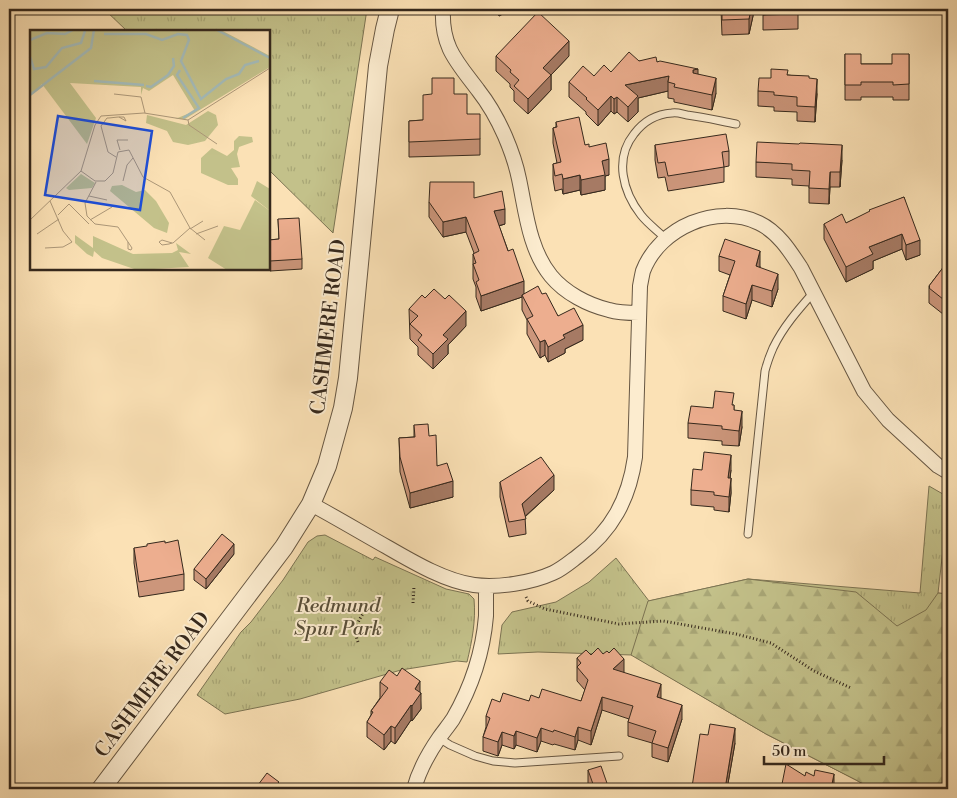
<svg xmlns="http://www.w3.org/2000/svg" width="957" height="798" font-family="'Libre Bodoni',serif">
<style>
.grass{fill:url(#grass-tufts);stroke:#7c7453}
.forest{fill:url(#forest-firs);stroke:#7c7453}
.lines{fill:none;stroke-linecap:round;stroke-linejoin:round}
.service-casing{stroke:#665642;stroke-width:9}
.minor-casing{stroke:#665642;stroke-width:16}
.tertiary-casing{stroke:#665642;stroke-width:20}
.path{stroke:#35281c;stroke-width:3;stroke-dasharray:1 2.5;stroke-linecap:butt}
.service{stroke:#fceccf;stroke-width:7}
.minor{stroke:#fceccf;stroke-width:14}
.tertiary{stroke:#fceccf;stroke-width:18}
.wall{fill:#cc967b;stroke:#35281c}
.shaded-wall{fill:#a67a64;stroke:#35281c}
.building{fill:#edae8f;stroke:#35281c}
.labels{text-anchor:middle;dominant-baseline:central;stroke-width:4;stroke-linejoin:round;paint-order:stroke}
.street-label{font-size:20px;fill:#35281c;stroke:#fceccf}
.park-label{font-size:20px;font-style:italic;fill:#584e38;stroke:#fceccf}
.inset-river{fill:none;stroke:#a4bbb9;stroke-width:2.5}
.inset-road{fill:none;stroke:#ac9778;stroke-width:1}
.view{fill:#1d4ed8;fill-opacity:0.15;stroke:#1d4ed8;stroke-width:2.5}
.inset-edge{fill:none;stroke:#35281c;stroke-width:2.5}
</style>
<defs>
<pattern id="grass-tufts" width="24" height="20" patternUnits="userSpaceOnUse" patternTransform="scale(1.25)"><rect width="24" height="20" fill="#c3c18a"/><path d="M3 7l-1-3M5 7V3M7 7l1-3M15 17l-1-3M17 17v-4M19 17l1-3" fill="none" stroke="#a8a676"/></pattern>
<pattern id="forest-firs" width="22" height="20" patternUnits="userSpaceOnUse" patternTransform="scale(1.25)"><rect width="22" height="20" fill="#c3c18a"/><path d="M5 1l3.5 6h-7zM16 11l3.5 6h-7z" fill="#a8a676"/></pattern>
</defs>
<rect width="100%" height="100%" fill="#fbe1b5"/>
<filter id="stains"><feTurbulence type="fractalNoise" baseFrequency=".004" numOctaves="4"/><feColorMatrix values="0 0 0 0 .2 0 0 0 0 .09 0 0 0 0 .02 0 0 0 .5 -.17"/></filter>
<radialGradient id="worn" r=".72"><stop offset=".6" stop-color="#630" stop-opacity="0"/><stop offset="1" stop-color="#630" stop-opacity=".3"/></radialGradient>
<!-- grass -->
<path class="grass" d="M104 9H367L333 233 269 170V31H127Z
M929 486 948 497V506L938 593 948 594V789H872L856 780 766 734 632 655 538 652 498 654 502 625 512 612 556 602 589 582 616 558 649 601 748 579 920 593Z
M325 535 373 560 375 557 446 589 469 594 474 599C476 621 472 641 467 662L457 661 401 670 300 699 225 714 197 695 241 632 251 622 283 580 308 542 317 536Z"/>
<!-- forest -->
<path class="forest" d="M748 579 856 592 897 626 926 610 938 593 948 594V789H872L856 780 766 734 631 655 648 601Z"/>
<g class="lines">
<!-- service casing -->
<g class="service-casing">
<path id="service" d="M666 239C658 231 648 224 641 215 623 192 614 159 634 134 643 122 656 114 672 113 677 112 682 114 687 115 704 117 720 121 736 124
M748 534 765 371C767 363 770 355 773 348 783 327 798 310 813 293
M439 738 450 745 475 756 493 761 515 763 619 756"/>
</g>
<!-- minor casing -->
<g class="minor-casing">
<path id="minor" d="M443 9C441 47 457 62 478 90 489 104 498 120 505 136 511 150 516 164 519 179 526 212 529 249 551 276 565 293 588 305 609 310 619 313 629 313 639 313
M311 504C337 518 362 533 387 547 413 562 445 581 474 585 498 588 531 583 553 573 562 569 570 562 578 556 612 531 629 499 635 457L640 286C641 281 642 275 643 271 660 227 717 203 759 223 778 232 790 251 801 268L864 391 888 420 938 466 948 472
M414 789C419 770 428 754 439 738 444 731 449 725 453 719 471 688 483 652 486 616 486 606 486 596 486 586"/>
</g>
<!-- tertiary casing -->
<g class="tertiary-casing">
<path id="tertiary" d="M101 789 284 547 311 504 327 466 343 408 348 378 378 66 385 29 390 9"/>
</g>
<!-- path -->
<path class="path" d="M526 597 528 601 545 609 619 624 663 621 736 634 771 643 814 671 851 688
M413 603 414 586
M358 642C350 623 368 607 381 595"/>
<!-- service -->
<use href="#service" class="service"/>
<!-- minor -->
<use href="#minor" class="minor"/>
<!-- tertiary -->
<use href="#tertiary" class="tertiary"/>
</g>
<!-- wall -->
<path class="wall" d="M495 9H512L499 16Z
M721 9H753V16L749 34 722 35Z
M798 9V29L763 30V15Z
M845 54 861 64H892L909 54V100H893V97H861V100H845Z
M496 56H569L551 75V90L528 114 514 101V91L510 87V84L496 71Z
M639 61 657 62 698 74 716 93 712 110 674 102V99L668 98V91L638 98V112L628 122 617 112 614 114 611 111 598 126 586 114V112L569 97V82L611 72Z
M788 75 809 78 817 94 815 122 797 121V112L774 111V107L758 106V91L771 78Z
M454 94 467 114 480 139V155L409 157V121L423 120Z
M556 122 585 145 589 147 609 175 605 176V190L581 195 580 190 563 194 562 189 555 191 553 179V164L557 163 553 143V128L556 127Z
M655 145 729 151V166L724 167V182L668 191 665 177 658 178 655 160Z
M842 160 840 187H830L829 204 809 203V186L792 185V179L756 177V162Z
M904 197 920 255 906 260 902 249 873 261V269L846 282 824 239V224L846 223Z
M474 198 505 224 499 226 524 294H542L558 316 583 340 565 349V353L548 362 545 355 540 358 527 334V320L522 310V297L481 311 476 297V287L473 279V254L474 253 466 232 443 237 429 217V202Z
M278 219 302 259V269L270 271 269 240 279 239Z
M719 256 760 266V268L778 289 772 307 752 300 746 319 723 311V296L730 275 719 271Z
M948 261V318L929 303V286Z
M425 298 466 326 448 345V354L433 369 418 355V347L410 339 409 309Z
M734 405V411L742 427 739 446 722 445V441L688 438V423L713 408Z
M414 425 429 436 437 466 453 497 410 508 400 472 399 438 414 437Z
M702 470H731L730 478 731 493 729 512 714 510V507L691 505V490Z
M500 482 554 490 525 517 526 534 509 537 500 497Z
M134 548 184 574V590L139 597 134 563Z
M234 554 206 589 194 580V569Z
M603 654 624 672V673L661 698 682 719 668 762 652 757V743L628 736V722L629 719 602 710 591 745 578 740 575 750 554 744 553 745 541 741 537 752 516 745 514 749 502 745 498 756 483 751V737L486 727V716L500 702 529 701 539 698 581 701 585 690 577 681V658L591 655Z
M380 682 420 692 421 709 412 721 411 720 395 744 391 741 384 750 367 737V722L371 715V711L380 698Z
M735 743 727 789H692V787Z
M588 770 609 789 588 786Z"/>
<!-- shaded-wall -->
<path class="shaded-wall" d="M499 9H512L499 16Z
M751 9H753V16L749 34V19Z
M569 41V56L551 75V90L528 114V99L543 68Z
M698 69V85L693 88V70Z
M669 76 668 82V91L638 98V112L628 122V107L625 85Z
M716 78V93L712 110V95Z
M817 79V94L815 122V107Z
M611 96V111L598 126V110Z
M617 97V112L614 114V99Z
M842 145V160L840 187V172Z
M609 159V175L605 176V190L581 195V180L602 161Z
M830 172V187L829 204V189Z
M580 175V190L563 194V179Z
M505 209V224L494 227V211Z
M466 217V232L443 237V222Z
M902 234V249L873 261V269L846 282V267L869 247Z
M920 240V255L906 260V245Z
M760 251V266L756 281V266Z
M778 274V289L772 307V291Z
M524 281V296L522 295V297L481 311V296Z
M752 285V300L746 319V304Z
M466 311V326L448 345V354L433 369V354L443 335Z
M583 325V340L565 349V353L548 362V347L563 335Z
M545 340V355L540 358V342Z
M742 411V427L739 446V431Z
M731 455V470L728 493V478Z
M554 475V490L522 519V504Z
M731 478V493L729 512V497Z
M453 481V497L410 508V493Z
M234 544V554L206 589V579Z
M624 659V672L613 683V669Z
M420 681V695L421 693V709L412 721V706L415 689Z
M661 684V698L657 697Z
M602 697V710L591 745V731Z
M411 705V720L395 744V728Z
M682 705V719L668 762V748Z
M391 726V741L384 750V735Z
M578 727V740L575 750V737Z
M541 728V741L537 752V738Z
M735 728V743L727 789H725Z
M516 731V745L514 749V736Z
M502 732V745L498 756V742Z
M834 774V789H831Z"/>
<!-- building -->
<path class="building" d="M722 9H751L749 19 722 20Z
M763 9H798V14L763 15Z
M538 12 569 41 543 68 551 75 528 99 514 86 519 80 510 72 511 70 496 56Z
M629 52 639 61 656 57 657 62 660 61 698 69 693 70V73L716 78 712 95 674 87 675 84 668 82 669 76 625 85 638 96 628 107 617 97 614 99 611 96 598 110 586 99 587 98 569 82 583 66 594 76 604 65 611 72Z
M845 54H861V64H892V54H909V84L893 85V82H861V85H845Z
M771 69 788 70 787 75 809 76V78L817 79 815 107 797 106V97L774 95V92L758 91 759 78H771Z
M432 78H454V94H467V114H480V139L409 142V121L423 120V95L432 94Z
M579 117 585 145 589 144V147L606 143 609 159 602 161 605 175 581 180 580 175 563 179 562 174 555 176 553 164 561 162 553 128 557 127 556 122Z
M726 134 729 151 722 152 724 167 668 176 665 162 658 163 655 145Z
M757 142 799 144 800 143 842 145 840 172H830L829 189 809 188 810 171 792 170V164L756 162Z
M430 182H474V198L502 191 505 209 494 211 508 251 513 249 524 281 481 296 476 282 479 280 473 264 476 263 473 254 479 251 466 217 443 222 429 202Z
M904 197 920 240 906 245 902 234 869 247 873 254 846 267 824 224 842 214 846 223 870 211 869 210Z
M299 218 302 259 270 261 269 240 279 239 278 219Z
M725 239 760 251 756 266 778 274 772 291 752 285 746 304 723 296 735 261 719 256Z
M948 261V303L929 288 930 287 929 286Z
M538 286 542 294 546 293 558 316 574 308 583 325 563 335 565 338 548 347 545 340 540 342 527 319 533 316 522 295Z
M434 289 445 299 449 295 466 311 443 335 448 339 433 354 418 340 422 335 410 324 418 316 409 309 422 295 425 298Z
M715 391 734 393 732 405H734V410L742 411 739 431 722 429V426L688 423 691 406 713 408Z
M428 424 429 436 436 435 437 466 447 463 453 481 410 493 400 457 399 438 415 437 414 425Z
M704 452 731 455 728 478H731L729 497 714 495V492L691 490 693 469 702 470Z
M541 457 554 475 522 504 526 519 509 522 500 482Z
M222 534 234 544 206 579 194 569Z
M178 540 184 574 139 582 134 548 147 546V544L165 541V543Z
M598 648 603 654 607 651 609 653 614 648 624 659 613 669 661 684 657 697 682 705 668 748 652 743 656 731 628 722 633 706 602 697 591 731 578 727 575 737 554 730 553 732 541 728 537 738 516 731 514 736 502 732 498 742 483 737 490 718 486 716 492 699 500 702 503 693 529 701 531 695 539 698 542 689 581 701 588 680 577 667 581 663 577 658 586 650 591 655Z
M402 668 420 681 415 689 421 693 412 706 411 705 395 728 391 726 384 735 367 722 373 712 371 711 388 688 380 682 389 670 397 676Z
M710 724 735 728 725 789H705L692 787 700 734 708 735Z
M786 764 805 776 806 772 814 776 815 770 834 774 831 789 818 787V789H781Z
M601 766 609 789H578L593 784 588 770Z
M267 773 279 782 276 785 280 788 279 789H255Z"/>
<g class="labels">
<!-- street labels -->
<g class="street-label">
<text transform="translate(329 327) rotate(-83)">CASHMERE ROAD</text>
<text transform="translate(153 685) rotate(-53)">CASHMERE ROAD</text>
</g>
<!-- park labels -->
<g class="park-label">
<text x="338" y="606">Redmund<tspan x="338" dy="23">Spur Park</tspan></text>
</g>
</g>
<!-- overview -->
<g transform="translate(30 30)">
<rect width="240" height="240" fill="#fbe1b5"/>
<path d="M0 0H191L240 26V37L155 89H145L165 81 143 45 119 61 113 58 111 65V57L40 53 66 88 57 114 12 54 0 66ZM51 144 65 153 62 158 39 160 36 158ZM225 170 240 181V240H197L178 228 194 196 210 200ZM45 205 63 218V206L103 224 142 223 148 220 146 213 161 224 149 222 159 237 107 240 72 228 64 221 63 227 57 224 45 213Z" fill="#c3c18a"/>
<path d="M178 81 186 85 188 95 175 111 158 115 143 112 137 101 116 93 117 85 156 95ZM209 106 222 107 223 112 209 117 207 124 210 137 201 138 208 149V155H198L171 143V128L182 118 197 126 204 120V111ZM227 151 240 159V181L221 166ZM92 155 106 162 115 160 126 171 139 193 137 203 124 198 80 161 82 156Z" fill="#c3c18a"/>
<path d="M0 0H48L49 4 0 17ZM52 0 57 1 52 17 37 26 22 42 0 49V20L42 10 51 5ZM160 2H175L233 31 217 35 210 44 195 50 171 70 149 30 157 9 144 4ZM111 8 120 11 121 18 125 13 146 11 150 21 147 26H141L145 17 143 15 137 25 117 27 72 14ZM76 18 90 25 104 24 117 30 129 27 132 34 137 27 135 42 121 52 82 47 72 22V19ZM65 27 75 40 74 47 45 44 46 38Z" fill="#c3c18a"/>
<path class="inset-river" d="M187 0 240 28M74 4H116L132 10 148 4 157 5 159 10 151 31 171 69 196 49 209 44 215 35 229 31M0 10 17 3 35 4 43 0M0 27 4 39 16 37 32 18 51 13 55 1M150 40 147 45 169 78 153 88M64 51 114 55M116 56 121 57 138 45 144 36 143 28M0 65 61 18 64 0"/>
<path class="inset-road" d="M84 64 111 67 115 83M158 90 159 95 187 114M90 120 87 110H98M86 127 78 122 71 96 77 88H79L88 87H94L96 91 89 87M51 141 65 151H75L83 143 88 122 99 120 113 147 140 162 160 198 175 210M93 151 97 135 103 128M66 152 55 173 57 186 65 194 88 197 98 212M59 166 77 170M28 185 39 174 59 194M0 190 51 141 65 95 71 86 114 83 158 90 240 38M60 190 82 177M160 199 173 191M7 204 29 189M166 204 188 196M98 212 102 218 101 220 98 219ZM142 213 132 210 129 212 132 215 139 214 142 213H143L160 198M15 218 33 217 42 212 33 201 20 171"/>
<path class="view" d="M28 86 122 101 110 180 15 165Z"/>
<rect width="240" height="240" class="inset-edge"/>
</g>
<!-- margin -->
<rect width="957" height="798" fill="none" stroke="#fbe1b5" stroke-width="30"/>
<rect x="10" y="10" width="937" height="778" fill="none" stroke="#35281c" stroke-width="2.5"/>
<rect x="15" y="15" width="927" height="768" fill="none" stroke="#35281c"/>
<!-- scale -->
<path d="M764 756v8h120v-8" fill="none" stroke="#35281c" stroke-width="2.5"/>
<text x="772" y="756" font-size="15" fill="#35281c" stroke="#fceccf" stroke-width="4" paint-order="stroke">50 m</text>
<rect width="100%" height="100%" filter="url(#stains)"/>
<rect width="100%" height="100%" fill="url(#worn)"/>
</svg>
